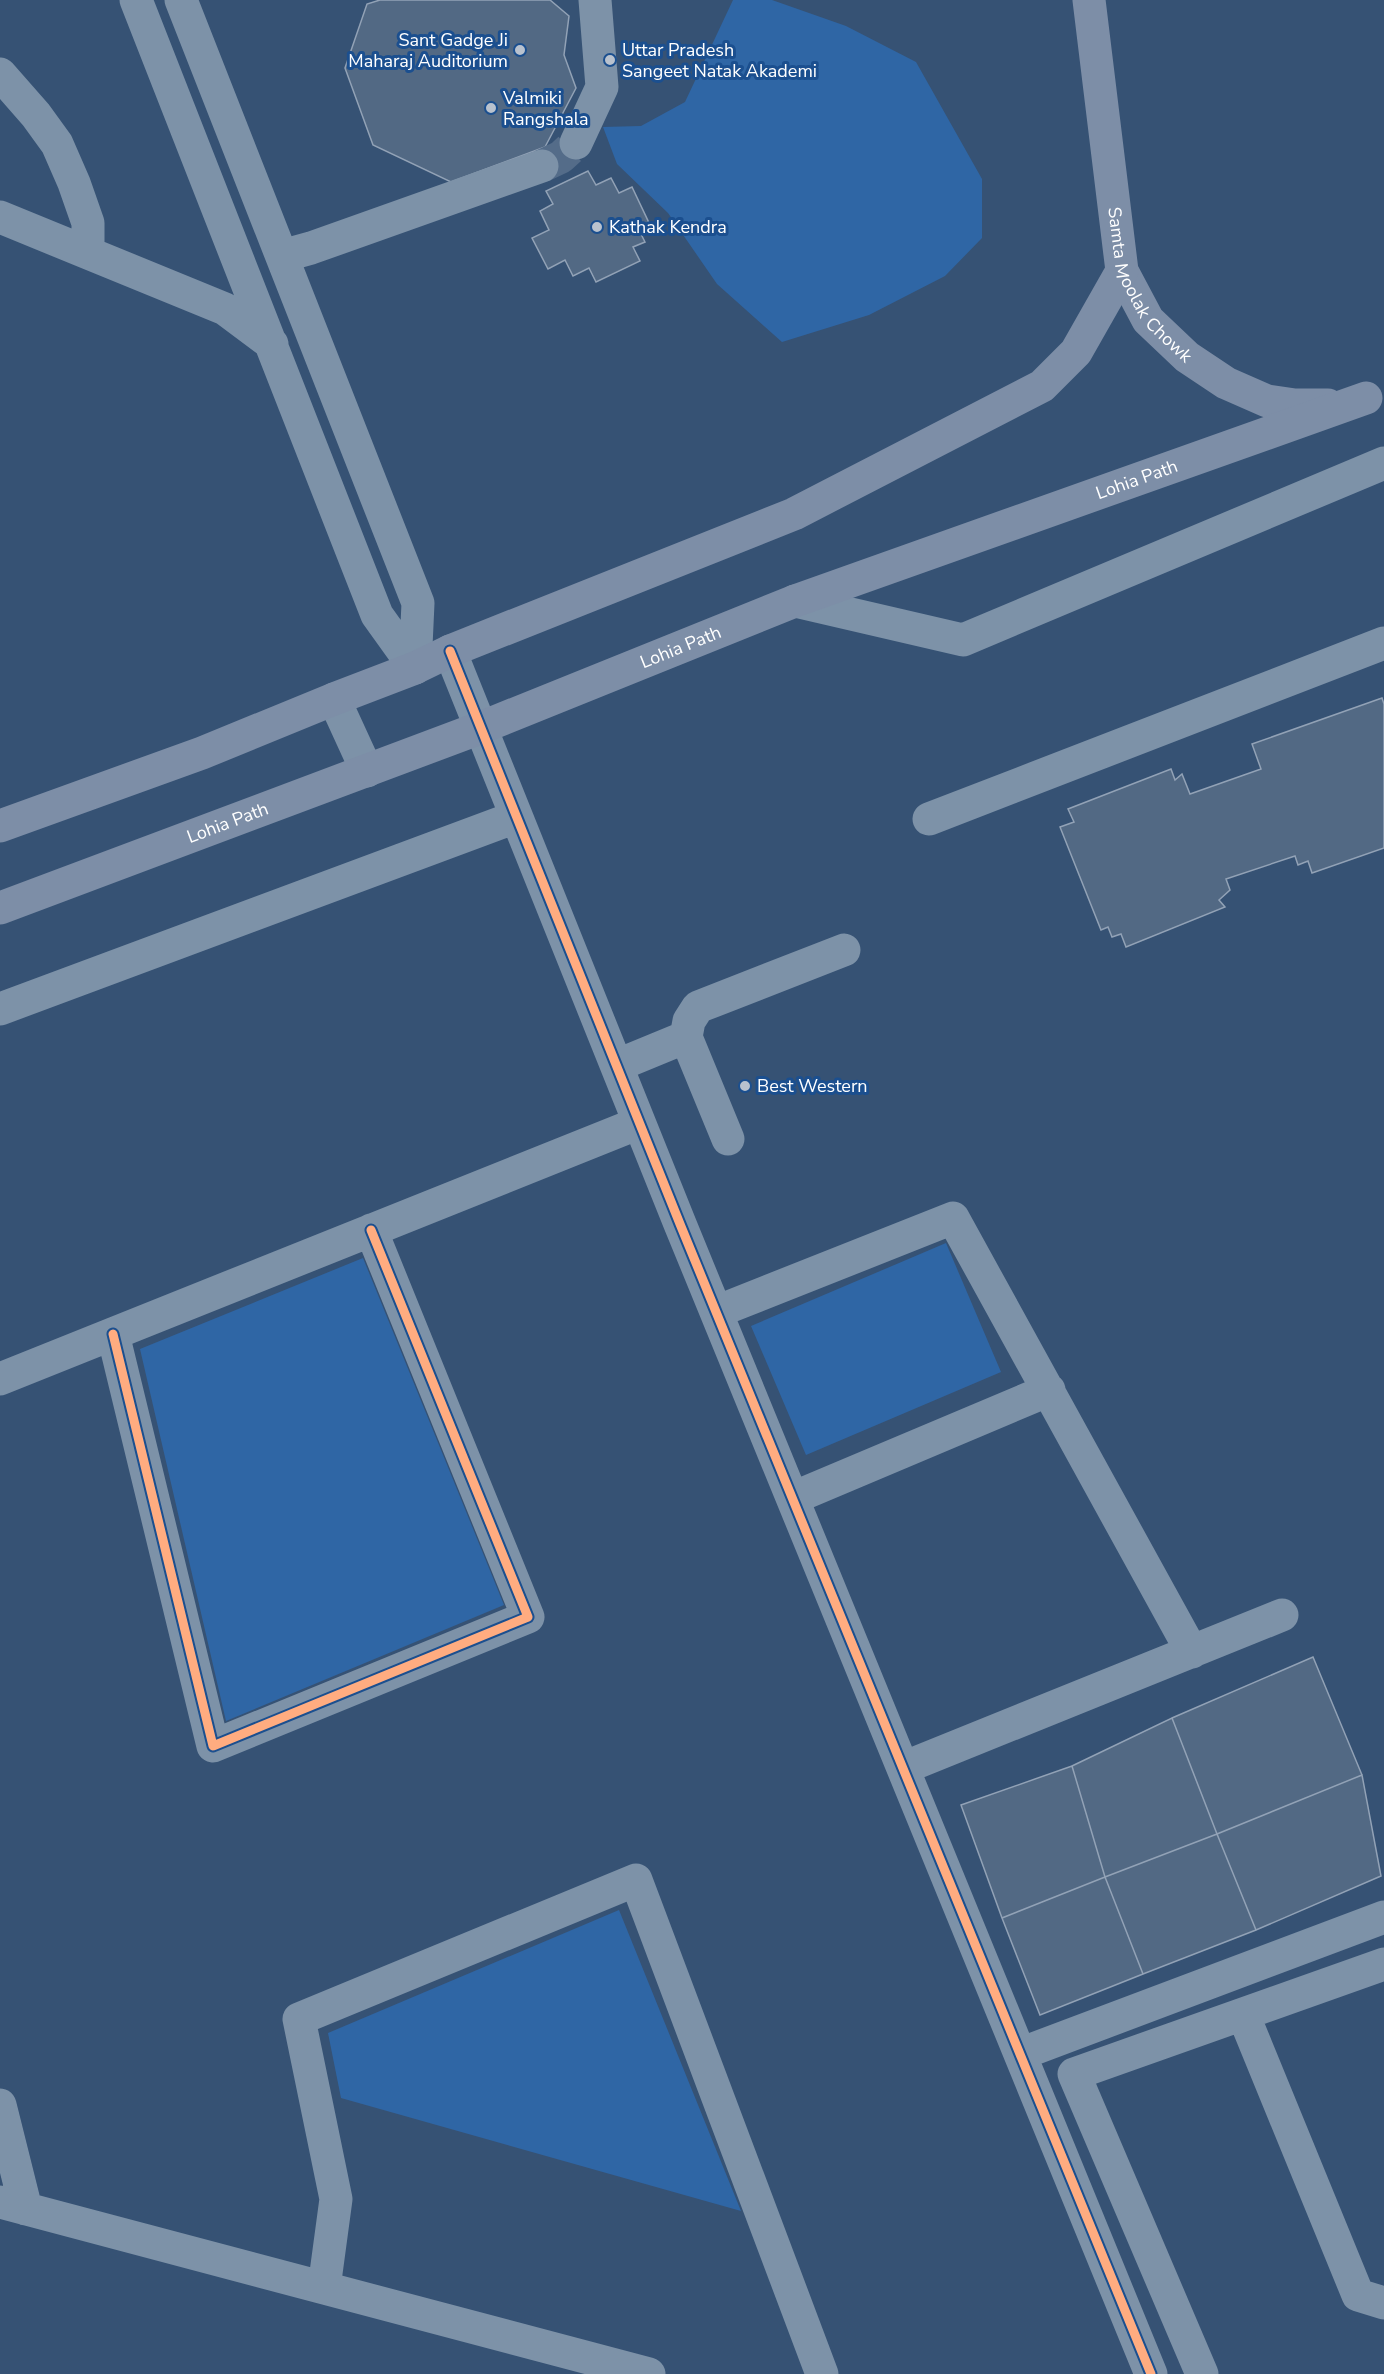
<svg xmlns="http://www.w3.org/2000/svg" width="1384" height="2374" font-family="'Nunito Sans',sans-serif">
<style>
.green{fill:#2f66a5}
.building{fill:#526984;stroke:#92a2b6;stroke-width:1.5}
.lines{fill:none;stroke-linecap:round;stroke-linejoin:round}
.minor-tunnel{stroke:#546c89;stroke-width:33;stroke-dasharray:33 16;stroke-linecap:butt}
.minor{stroke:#7d92a8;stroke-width:33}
.major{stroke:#7d8ea7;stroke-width:33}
.cycleway-casing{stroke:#1b4f8f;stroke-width:13}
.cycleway{stroke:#ffac80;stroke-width:9}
.poi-dot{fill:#b9c2ce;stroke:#1b4f8f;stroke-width:2}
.labels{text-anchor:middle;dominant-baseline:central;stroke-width:6;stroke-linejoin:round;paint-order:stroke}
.poi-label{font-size:18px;fill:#fff;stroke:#1b4f8f;text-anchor:start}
.street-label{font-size:18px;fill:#fff;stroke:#1b4f8f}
</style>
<rect width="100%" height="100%" fill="#365274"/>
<!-- green -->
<path class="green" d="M733 0H772L846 26 916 62 982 179V238L945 276 869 315 782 342 717 284 668 213 617 164 603 127 641 126 685 102Z
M946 1243 1001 1372 806 1455 751 1326Z
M363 1258 504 1605 226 1721 140 1349Z
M619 1910 741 2211 341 2098 328 2033Z"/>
<!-- building -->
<path class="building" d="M380 0H550L569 16 564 55 576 88 545 147 451 182 373 145 345 68 367 4Z
M588 171 596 185 611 178 619 193 632 187 650 225 639 230 645 242 633 247 640 261 596 282 589 268 573 276 565 260 548 269 532 238 549 230 540 211 553 204 546 191Z
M1382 698 1384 704V848L1312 873 1308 861 1298 865 1295 856 1226 879 1230 890 1219 900 1225 907 1126 947 1121 934 1112 937 1108 927 1101 930 1060 827 1074 822 1068 809 1171 769 1175 780 1182 774 1190 794 1261 769 1252 744Z
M1313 1657 1362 1775 1217 1834 1172 1718Z
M1172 1718 1217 1834 1105 1877 1072 1766Z
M1072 1766 1105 1877 1002 1918 961 1805Z
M1362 1775 1381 1876 1256 1930 1217 1834Z
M1217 1834 1256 1930 1143 1974 1105 1877Z
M1105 1877 1143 1974 1040 2015 1002 1918Z"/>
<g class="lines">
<!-- minor-tunnel -->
<path class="minor-tunnel" d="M542 166 561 157 576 143"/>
<!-- minor -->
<path class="minor" d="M136 0 377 615 415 668
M181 0 418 603 415 668
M0 74 36 115 57 144 74 183 88 223V253
M576 143 602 87 595 0
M0 217 225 309 272 344
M282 256 311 248 542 166
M795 601 963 640 1384 463
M450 651 680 1224 1151 2374
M334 699 367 771
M929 819 1384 643
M0 1009 516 817
M686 1037 728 1139
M618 1065 686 1037 689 1021 698 1007 844 950
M716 1312 953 1218 1192 1652
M113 1334 213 1746 528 1617 371 1230
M0 1379 639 1123
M793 1498 1049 1390
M903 1768 1282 1615
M1243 2014 1358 2295 1384 2303
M1020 2054 1384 1917
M0 2105 26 2209
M0 2202 649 2374
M324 2288 336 2199 299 2019 636 1880 822 2374
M1202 2374 1074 2074 1384 1964"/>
<!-- major -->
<g class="major">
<path id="s1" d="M1089 0 1122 271 1148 320 1187 357 1226 383 1267 401 1295 405H1328"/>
<path d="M0 826 202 753 334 699 415 668 450 651 794 514 1042 386 1076 352 1122 271"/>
<path id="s2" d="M0 908 480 728 795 601 1366 398"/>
</g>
<!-- cycleway casing -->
<g class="cycleway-casing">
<path id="cycleway" d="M450 651 680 1224 1151 2374
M113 1334 213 1746 528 1617 371 1230"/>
</g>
<!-- cycleway -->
<use href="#cycleway" class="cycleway"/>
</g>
<!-- markers -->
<g class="poi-dot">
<circle cx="520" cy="50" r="6"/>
<circle cx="610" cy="60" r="6"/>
<circle cx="491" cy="108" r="6"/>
<circle cx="597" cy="227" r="6"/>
<circle cx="745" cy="1086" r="6"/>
</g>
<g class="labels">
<!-- poi labels -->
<g class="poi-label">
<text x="508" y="40" text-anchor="end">Sant Gadge Ji<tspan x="508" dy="21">Maharaj Auditorium</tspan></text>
<text x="622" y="50">Uttar Pradesh<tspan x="622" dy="21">Sangeet Natak Akademi</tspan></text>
<text x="503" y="98">Valmiki<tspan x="503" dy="21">Rangshala</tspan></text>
<text x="609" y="227">Kathak Kendra</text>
<text x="757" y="1086">Best Western</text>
</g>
<!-- street labels -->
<g class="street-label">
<text stroke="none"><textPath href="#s1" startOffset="297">Samta Moolak Chowk</textPath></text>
<text stroke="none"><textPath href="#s2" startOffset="1215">Lohia Path</textPath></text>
<text stroke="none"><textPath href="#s2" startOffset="729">Lohia Path</textPath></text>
<text stroke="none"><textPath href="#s2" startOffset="243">Lohia Path</textPath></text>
</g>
</g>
</svg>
